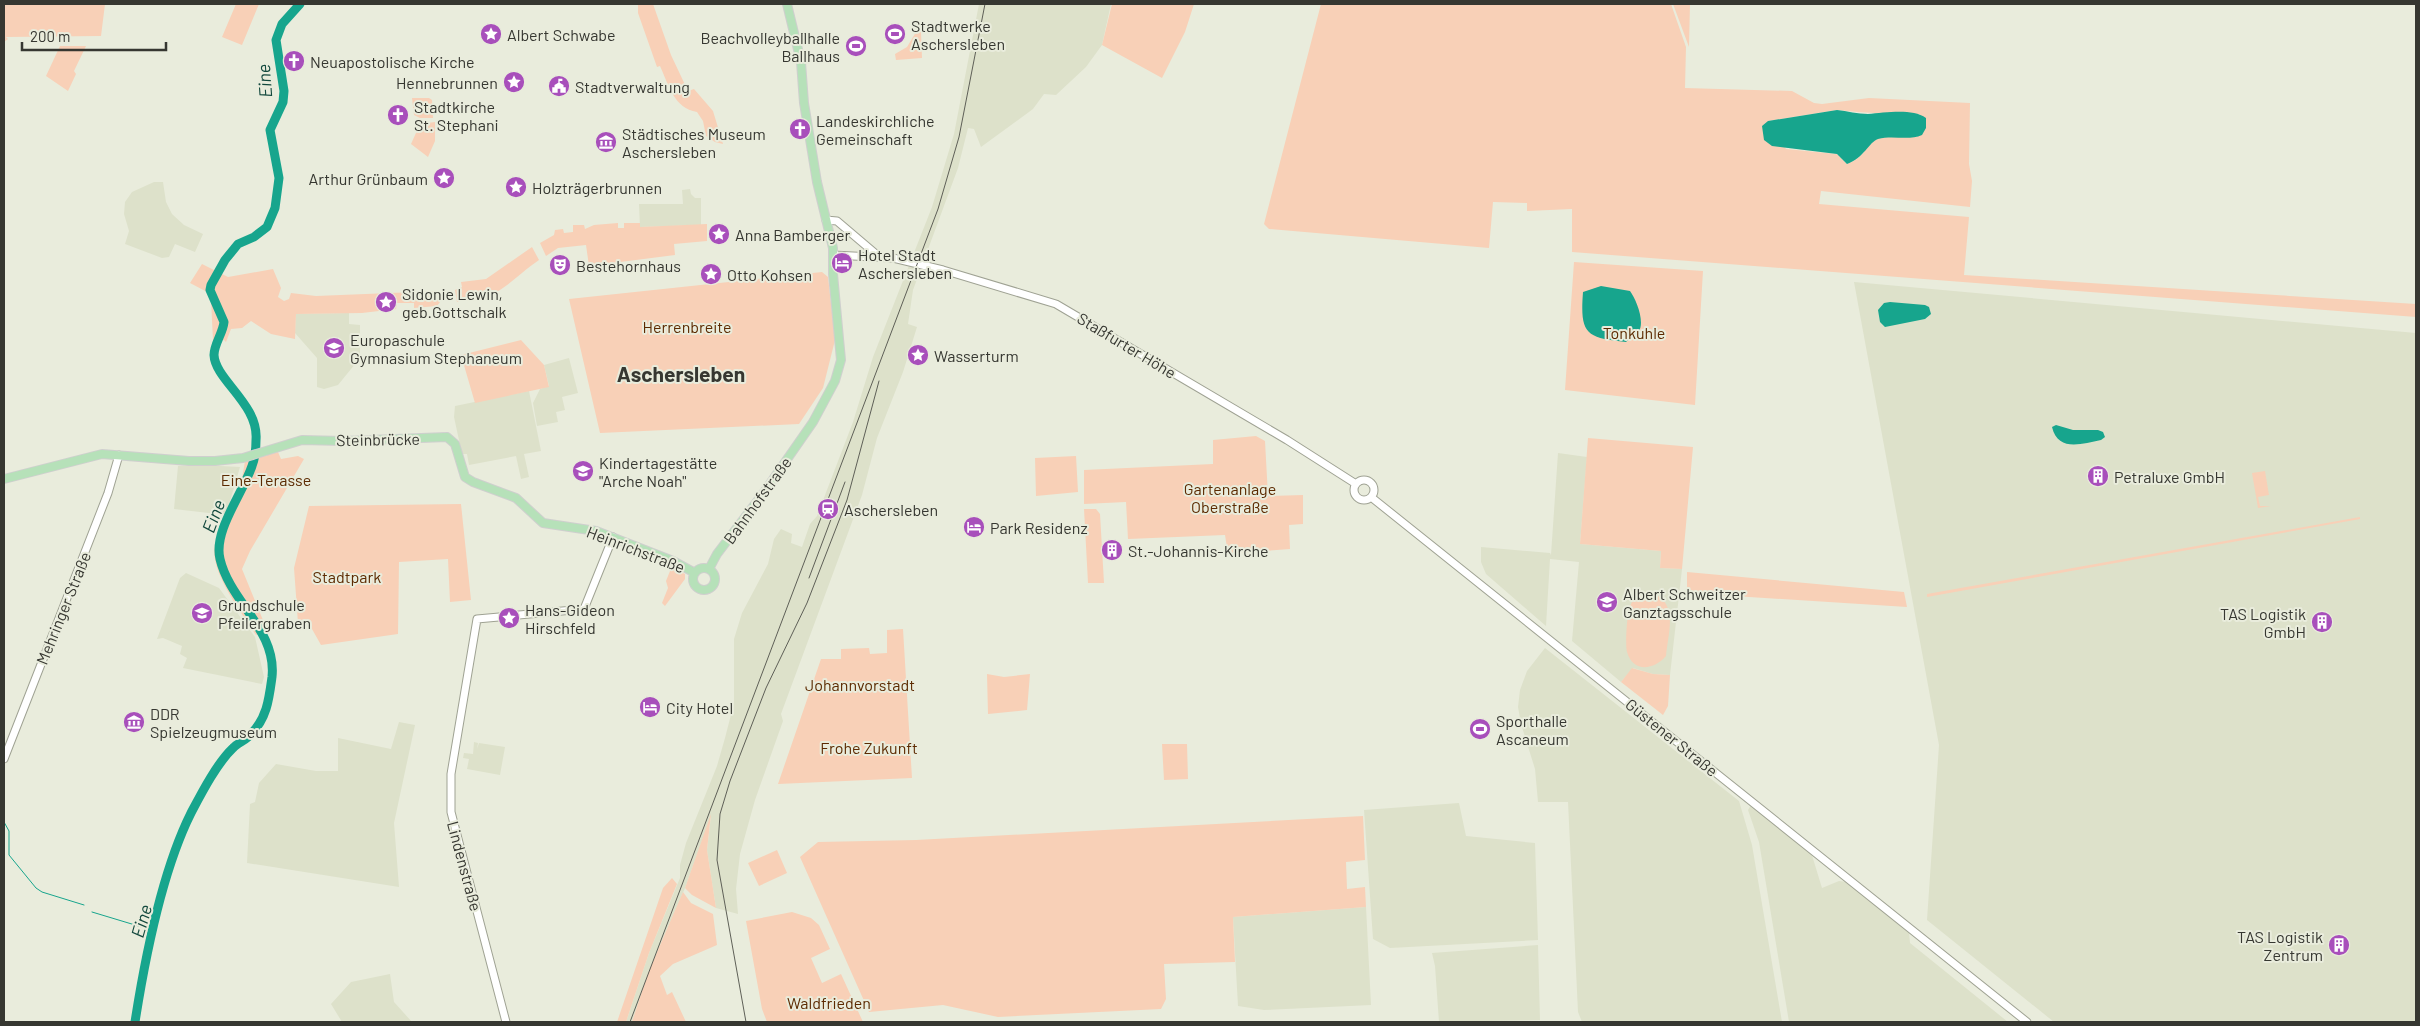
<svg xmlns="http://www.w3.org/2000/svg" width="2420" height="1026" font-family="Barlow,sans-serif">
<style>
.built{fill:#dde1ca}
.green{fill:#f8d0b7;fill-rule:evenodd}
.water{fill:#17a58d}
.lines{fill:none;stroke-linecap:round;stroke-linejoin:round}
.stream{stroke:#17a58d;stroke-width:1}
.river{stroke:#17a58d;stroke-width:9}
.secondary-casing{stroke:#9fa293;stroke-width:9}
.primary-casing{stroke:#cfcfce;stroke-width:10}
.secondary{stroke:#fff;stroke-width:7}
.primary{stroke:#b6e1b9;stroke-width:8}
.rail{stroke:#5e5f57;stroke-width:1}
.labels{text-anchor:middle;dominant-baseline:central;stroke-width:4;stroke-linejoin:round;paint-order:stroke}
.poi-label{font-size:16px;fill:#363731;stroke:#e9ecdc;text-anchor:start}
.park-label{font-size:16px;fill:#5c2a01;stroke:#e9ecdc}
.street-label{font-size:16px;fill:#363731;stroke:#e9ecdc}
.water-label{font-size:18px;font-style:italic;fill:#12483d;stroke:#e9ecdc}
.district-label{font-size:21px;font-weight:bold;fill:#363731;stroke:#e9ecdc}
</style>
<rect width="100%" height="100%" fill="#e9ecdc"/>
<!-- built -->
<path class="built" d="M979 4H1111L1102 45 1086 67 1056 95 1044 94 1033 109 981 147 974 129 968 128 958 168 913 290 908 324 917 327 903 372 877 438 862 495 781 714 783 721 755 800 740 854 736 889 738 914 716 908 707 850 711 816 685 888 648 973 632 1022H626L649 953 680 878V865L686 843 717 766 725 738 734 703V639L742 613 768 564 774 539 781 529 792 534 791 543 802 547 810 524 817 516 853 422 873 357 932 207 954 134Z
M154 182H163L166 202 172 214 184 225 203 234 195 252 175 244 169 257 162 258 125 244 129 231 124 214 125 202 132 192Z
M690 189 691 194 695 198H701V225L640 227 639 204H683L682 190Z
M1854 282 2416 333V1022H2054L1927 920 1939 745Z
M349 313V324L360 325V358L338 385 324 389 317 387V358L295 333 296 314Z
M569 358 578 393 562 397 565 410 556 412 558 422 537 426 533 403 540 389 549 386 544 365Z
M529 391 541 451 524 454 529 477 521 479 516 456 469 465 467 454H462L454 417 455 406Z
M1558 453 1587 457 1580 544 1661 551 1660 568 1682 569 1670 675 1653 674 1633 668 1621 682 1572 641 1579 562 1550 559 1546 626 1486 574 1481 562V547L1550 553 1551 555Z
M202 465 240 467 226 515 174 509 178 466Z
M186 573 219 588 255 637 264 677 262 684 183 668 187 658 180 654 182 646 163 638 157 639 180 578Z
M1545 648 1739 801 1752 845 1782 1022H1582L1578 1012 1568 802H1538L1535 769 1521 724 1518 707 1520 690 1527 671Z
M399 722 415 725 394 823 399 887 247 863 250 804 255 802 259 783 276 764 316 771H338V738L391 749Z
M474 742 478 743 477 749 479 743 505 747 500 775 467 769 469 759 463 758 464 753 473 754Z
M1459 803 1466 836 1535 843 1538 940 1390 948 1373 939 1364 810Z
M1751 805 1811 852 1822 888 1839 881 1847 882 1909 933 1910 943 2008 1022H1789L1759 842 1748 810Z
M1366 907 1371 1005 1264 1010 1238 1006 1233 917Z
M1538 945 1540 1020 1439 1022 1435 966 1432 953Z
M390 974 394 1002 412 1022H342L331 1004 351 982Z"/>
<!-- green -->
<path class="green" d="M4 4H105L101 36 6 37 8 39 4 42Z
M236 4H259L242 45 222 37Z
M638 4H653L671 55 688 91 694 89 713 111 723 144 715 142 706 136 703 121 697 112C674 108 669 86 660 66L657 67 638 13Z
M1112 4H1194L1185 32 1162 78 1102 45Z
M1321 4H1671L1686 47 1685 88 1792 91 1814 103 1822 104 1869 98 1970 103 1969 164 1972 181 1970 207 1821 191 1819 204 1969 217 1964 275 2416 304V317L1572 252V209L1527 211V203L1493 202 1489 248 1269 229 1264 224ZM1837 110C1865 113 1892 114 1920 114L1917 137C1905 137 1885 134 1874 141 1863 150 1863 158 1847 164L1837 154 1786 149 1768 121Z
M1673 4H1690L1689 47Z
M916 32H921L922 58 896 60 895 54 907 47Z
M60 46H86L74 71 76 74 68 91 46 76Z
M412 98H429L432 100 433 118H420L414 115Z
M435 122V141L428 157 411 144 420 124Z
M618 223V228H624V223H640V227L707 224V241L674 244 675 255 589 266 586 245 558 248 546 256 540 243 554 235 555 230 563 229 564 233 573 232V225H584L585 229 594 225Z
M532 247 539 260C506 283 501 299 457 302L455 290 462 287 461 282 486 279Z
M1574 262 1703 271 1695 405 1565 390Z
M202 264 228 277 273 269 281 288 278 297 284 301 289 299 291 293 316 296 440 291V302L437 306 414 308V303H397L396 309 362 313 296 314 295 339 271 334 251 321 242 328 231 329 226 342 224 340 213 341 211 299 209 293 190 283Z
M822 272 828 277 835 340 823 388 799 424 600 433 569 299Z
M521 340 544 365 549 387 475 403 461 355Z
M1256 436 1265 441 1268 496 1303 495V524L1289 525 1290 549 1228 554 1225 535 1128 539 1126 502 1084 504V470L1213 464V440Z
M1588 438 1693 447 1682 569 1660 568 1661 551 1580 544Z
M278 452 281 459 298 456 304 459 250 551 242 569 267 630 256 635C242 613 209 571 215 545 217 534 227 524 232 514 239 497 242 479 245 461Z
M1076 456 1078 492 1036 496 1035 458Z
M2265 471 2269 495 2258 497 2260 506H2271L2258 508 2252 473Z
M461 504 471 600 450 602 448 559 399 562 398 634 321 645 312 629 298 623 294 568 309 506Z
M1084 509H1096L1100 514 1104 583H1088Z
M2360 517V519L1927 597V594Z
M662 563 685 574V579L665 606 662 603 668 588 666 581 670 571Z
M1687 572 1904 592 1907 607 1687 593Z
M1652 593C1679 603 1668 633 1666 656 1654 670 1633 673 1627 652 1625 646 1627 613 1630 606 1633 597 1644 594 1652 593Z
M903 629 912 778 778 784 821 659H841V649L869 648 870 654 887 653V630Z
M1632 668 1653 674 1670 675 1668 706 1663 715 1621 682Z
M987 674 1004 677 1030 674 1027 710 988 714Z
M1162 744H1187L1188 779 1164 780Z
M711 814 707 850 716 908 692 895 685 888Z
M1363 816 1365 860 1346 862 1347 889 1365 887 1366 907 1233 917 1235 962 1164 964 1166 999 1161 1009 998 1017 943 1005 869 1012 800 857 818 842 916 840Z
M777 850 787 873 759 886 748 863Z
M672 878 677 884 649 953 626 1022H617L663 888Z
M683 892 691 903 713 914 717 945 673 964 660 976 667 995 672 992 686 1022H632L648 973Z
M792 912 811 918 819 925 830 949 811 958 822 983 841 974 863 1022H767L762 1009 746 921Z"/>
<!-- water -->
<path class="water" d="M1837 110C1847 111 1858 114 1868 114 1885 113 1912 108 1926 118V128L1922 135C1909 141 1893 135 1878 139 1869 142 1864 158 1847 164L1837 154 1772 146 1764 140 1762 126 1768 121Z
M1601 286 1630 291C1636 299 1645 321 1639 331 1637 335 1630 338 1626 342 1585 338 1580 333 1583 292Z
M1890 302 1925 305 1929 307 1931 314 1925 319 1885 327 1880 322 1878 310 1884 303Z
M2056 425 2073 430H2098L2103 432 2105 437 2101 440C2081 444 2058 452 2052 427Z"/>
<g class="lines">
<!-- stream -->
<path class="stream" d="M4 822 9 831V855L36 888 42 892 84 905
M92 912 145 928"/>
<!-- river -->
<path class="river" d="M135 1022C145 958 162 871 191 813 201 794 217 763 233 748 238 743 246 740 251 734 267 718 269 699 272 677 277 630 230 602 220 559 213 531 243 493 252 466 255 458 256 448 256 440 259 404 215 380 214 355 214 344 223 333 224 322L210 290 211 285 225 260 238 244 254 237 267 227 275 208 279 178 270 130 283 102 284 91 276 40 282 24 300 4"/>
<!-- secondary casing -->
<g class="secondary-casing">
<path id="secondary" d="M826 220 837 221 877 255
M833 255 893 258 943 270 1056 304 1287 440 1356 484
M1354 490a10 10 0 1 1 20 0a10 10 0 1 1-20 0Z
M1371 497 2027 1022
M4 759 108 493 119 455
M506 1022 451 812V774L477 619 584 609 613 537"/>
</g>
<!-- primary casing -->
<g class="primary-casing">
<path id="primary" d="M4 479 102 454 189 461H215L243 458 302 440 343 441 447 437 455 444 465 477 473 482 516 498 543 523 596 531 673 561 695 573
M693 579a11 11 0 1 1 22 0a11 11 0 1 1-22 0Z
M709 569 717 554 765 491 813 422 835 381 841 360 833 274V248L817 182 804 103 801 62 787 4"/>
</g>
<!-- secondary -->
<use href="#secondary" class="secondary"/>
<!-- primary -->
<use href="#primary" class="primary"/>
<!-- rail -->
<path class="rail" d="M809 578 845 482
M630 1022 938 209 959 137 985 4
M746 1022 717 860 720 814 730 781 766 688 807 603 847 500 879 381"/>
</g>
<!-- icons -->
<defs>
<g id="sight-disc" transform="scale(1.125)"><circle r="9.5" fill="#a84fbb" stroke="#e9ecdc"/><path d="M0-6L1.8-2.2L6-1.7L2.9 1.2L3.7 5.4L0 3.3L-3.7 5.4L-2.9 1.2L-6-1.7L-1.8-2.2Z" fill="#fff"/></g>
<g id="stadium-disc" transform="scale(1.125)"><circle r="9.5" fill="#a84fbb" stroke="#e9ecdc"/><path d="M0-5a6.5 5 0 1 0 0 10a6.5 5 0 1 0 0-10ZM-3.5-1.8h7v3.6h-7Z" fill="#fff"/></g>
<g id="church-disc" transform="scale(1.125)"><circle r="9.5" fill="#a84fbb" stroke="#e9ecdc"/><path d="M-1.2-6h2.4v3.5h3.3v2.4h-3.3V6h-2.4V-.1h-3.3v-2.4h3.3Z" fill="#fff"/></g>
<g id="civic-disc" transform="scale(1.125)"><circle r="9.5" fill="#a84fbb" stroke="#e9ecdc"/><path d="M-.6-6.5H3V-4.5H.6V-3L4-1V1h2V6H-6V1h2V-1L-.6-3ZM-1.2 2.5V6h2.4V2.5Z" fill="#fff"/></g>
<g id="museum-disc" transform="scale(1.125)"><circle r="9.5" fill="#a84fbb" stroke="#e9ecdc"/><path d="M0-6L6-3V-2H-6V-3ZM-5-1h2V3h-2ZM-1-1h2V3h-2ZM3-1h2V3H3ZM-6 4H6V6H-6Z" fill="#fff"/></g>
<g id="hotel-disc" transform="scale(1.125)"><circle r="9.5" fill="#a84fbb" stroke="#e9ecdc"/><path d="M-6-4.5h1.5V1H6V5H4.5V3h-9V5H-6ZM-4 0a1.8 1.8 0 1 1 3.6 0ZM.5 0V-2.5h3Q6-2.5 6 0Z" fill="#fff"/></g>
<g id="theatre-disc" transform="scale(1.125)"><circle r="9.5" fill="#a84fbb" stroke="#e9ecdc"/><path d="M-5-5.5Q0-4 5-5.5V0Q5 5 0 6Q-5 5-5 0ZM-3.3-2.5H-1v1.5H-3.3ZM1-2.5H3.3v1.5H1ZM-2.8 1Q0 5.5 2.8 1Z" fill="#fff"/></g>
<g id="school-disc" transform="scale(1.125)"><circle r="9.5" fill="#a84fbb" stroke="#e9ecdc"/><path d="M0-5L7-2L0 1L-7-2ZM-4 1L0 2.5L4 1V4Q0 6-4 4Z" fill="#fff"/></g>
<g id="building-disc" transform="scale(1.125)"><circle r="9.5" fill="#a84fbb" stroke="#e9ecdc"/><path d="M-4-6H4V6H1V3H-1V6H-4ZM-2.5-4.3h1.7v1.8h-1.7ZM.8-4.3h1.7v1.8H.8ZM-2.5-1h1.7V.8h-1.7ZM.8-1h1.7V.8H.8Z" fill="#fff"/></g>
<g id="station-disc" transform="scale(1.125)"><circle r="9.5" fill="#a84fbb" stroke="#e9ecdc"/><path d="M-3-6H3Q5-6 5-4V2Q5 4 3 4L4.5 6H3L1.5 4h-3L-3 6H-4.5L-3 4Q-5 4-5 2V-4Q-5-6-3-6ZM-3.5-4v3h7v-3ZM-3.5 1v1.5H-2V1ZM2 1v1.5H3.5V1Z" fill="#fff"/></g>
</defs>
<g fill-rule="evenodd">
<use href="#sight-disc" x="491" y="34"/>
<use href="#stadium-disc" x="895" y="34"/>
<use href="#stadium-disc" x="856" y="46"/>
<use href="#church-disc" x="294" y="61"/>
<use href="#sight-disc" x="514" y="82"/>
<use href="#civic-disc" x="559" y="86"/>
<use href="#church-disc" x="398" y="115"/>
<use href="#church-disc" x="800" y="129"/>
<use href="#museum-disc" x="606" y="142"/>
<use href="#sight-disc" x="444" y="178"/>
<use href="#sight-disc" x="516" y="187"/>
<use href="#sight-disc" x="719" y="234"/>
<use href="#hotel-disc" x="842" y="263"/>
<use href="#theatre-disc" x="560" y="265"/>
<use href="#sight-disc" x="711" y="274"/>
<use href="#sight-disc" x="386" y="302"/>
<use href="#school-disc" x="334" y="348"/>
<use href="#sight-disc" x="918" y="355"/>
<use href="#school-disc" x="583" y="471"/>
<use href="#building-disc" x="2098" y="476"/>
<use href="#station-disc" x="828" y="509"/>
<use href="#hotel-disc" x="974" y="527"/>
<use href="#building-disc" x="1112" y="550"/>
<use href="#school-disc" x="1607" y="602"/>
<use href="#school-disc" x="202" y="613"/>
<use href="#sight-disc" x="509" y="618"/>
<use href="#building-disc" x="2322" y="622"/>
<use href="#hotel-disc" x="650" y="707"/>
<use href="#museum-disc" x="134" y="722"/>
<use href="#stadium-disc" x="1480" y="729"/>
<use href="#building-disc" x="2339" y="945"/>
</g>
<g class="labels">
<!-- poi labels -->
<g class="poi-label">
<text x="911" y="25">Stadtwerke<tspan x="911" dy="18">Aschersleben</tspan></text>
<text x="507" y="34">Albert Schwabe</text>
<text x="840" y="37" text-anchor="end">Beachvolleyballhalle<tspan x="840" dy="18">Ballhaus</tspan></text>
<text x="310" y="61">Neuapostolische Kirche</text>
<text x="498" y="82" text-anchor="end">Hennebrunnen</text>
<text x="575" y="86">Stadtverwaltung</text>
<text x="414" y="106">Stadtkirche<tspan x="414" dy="18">St. Stephani</tspan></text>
<text x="816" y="120">Landeskirchliche<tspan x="816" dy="18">Gemeinschaft</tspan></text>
<text x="622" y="133">Städtisches Museum<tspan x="622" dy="18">Aschersleben</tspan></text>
<text x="428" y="178" text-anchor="end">Arthur Grünbaum</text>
<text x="532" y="187">Holzträgerbrunnen</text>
<text x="735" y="234">Anna Bamberger</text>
<text x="858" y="254">Hotel Stadt<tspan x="858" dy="18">Aschersleben</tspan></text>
<text x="576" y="265">Bestehornhaus</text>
<text x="727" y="274">Otto Kohsen</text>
<text x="402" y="293">Sidonie Lewin,<tspan x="402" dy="18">geb.Gottschalk</tspan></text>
<text x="350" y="339">Europaschule<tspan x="350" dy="18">Gymnasium Stephaneum</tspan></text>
<text x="934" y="355">Wasserturm</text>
<text x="599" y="462">Kindertagestätte<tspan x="599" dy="18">"Arche Noah"</tspan></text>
<text x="2114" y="476">Petraluxe GmbH</text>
<text x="844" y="509">Aschersleben</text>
<text x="990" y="527">Park Residenz</text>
<text x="1128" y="550">St.-Johannis-Kirche</text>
<text x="1623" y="593">Albert Schweitzer<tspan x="1623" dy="18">Ganztagsschule</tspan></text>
<text x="218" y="604">Grundschule<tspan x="218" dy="18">Pfeilergraben</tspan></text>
<text x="525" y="609">Hans-Gideon<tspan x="525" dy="18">Hirschfeld</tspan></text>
<text x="2306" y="613" text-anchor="end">TAS Logistik<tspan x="2306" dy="18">GmbH</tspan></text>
<text x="666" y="707">City Hotel</text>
<text x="150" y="713">DDR<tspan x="150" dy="18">Spielzeugmuseum</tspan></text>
<text x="1496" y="720">Sporthalle<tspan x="1496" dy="18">Ascaneum</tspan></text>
<text x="2323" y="936" text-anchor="end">TAS Logistik<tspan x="2323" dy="18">Zentrum</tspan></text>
</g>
<!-- park labels -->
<g class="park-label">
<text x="687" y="326">Herrenbreite</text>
<text x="1634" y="332">Tonkuhle</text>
<text x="266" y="479">Eine-Terasse</text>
<text x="1230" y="488">Gartenanlage<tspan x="1230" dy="18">Oberstraße</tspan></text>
<text x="347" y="576">Stadtpark</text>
<text x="860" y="684">Johannvorstadt</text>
<text x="869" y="747">Frohe Zukunft</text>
<text x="829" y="1002">Waldfrieden</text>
</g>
<!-- street labels -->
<g class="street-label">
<text transform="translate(1127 345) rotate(31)">Staßfurter Höhe</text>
<text transform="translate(378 439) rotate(-1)">Steinbrücke</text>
<text transform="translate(757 500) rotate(-54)">Bahnhofstraße</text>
<text transform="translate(636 549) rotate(21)">Heinrichstraße</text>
<text transform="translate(63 608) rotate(-68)">Mehringer Straße</text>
<text transform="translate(1672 737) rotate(39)">Güstener Straße</text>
<text transform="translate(465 866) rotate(75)">Lindenstraße</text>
</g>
<!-- water labels -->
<g class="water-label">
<text transform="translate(264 81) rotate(-94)">Eine</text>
<text transform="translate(213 516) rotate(-69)">Eine</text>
<text transform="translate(141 921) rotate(-74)">Eine</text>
</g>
<!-- district labels -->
<g class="district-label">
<text x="681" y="373">Aschersleben</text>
</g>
</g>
<!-- border -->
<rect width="2420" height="1026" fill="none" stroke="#363731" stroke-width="10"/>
<!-- scale -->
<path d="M22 42v8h144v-8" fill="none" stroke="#363731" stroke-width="2.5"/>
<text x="30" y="42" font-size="15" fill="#363731" stroke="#e9ecdc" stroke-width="4" paint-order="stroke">200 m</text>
</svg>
